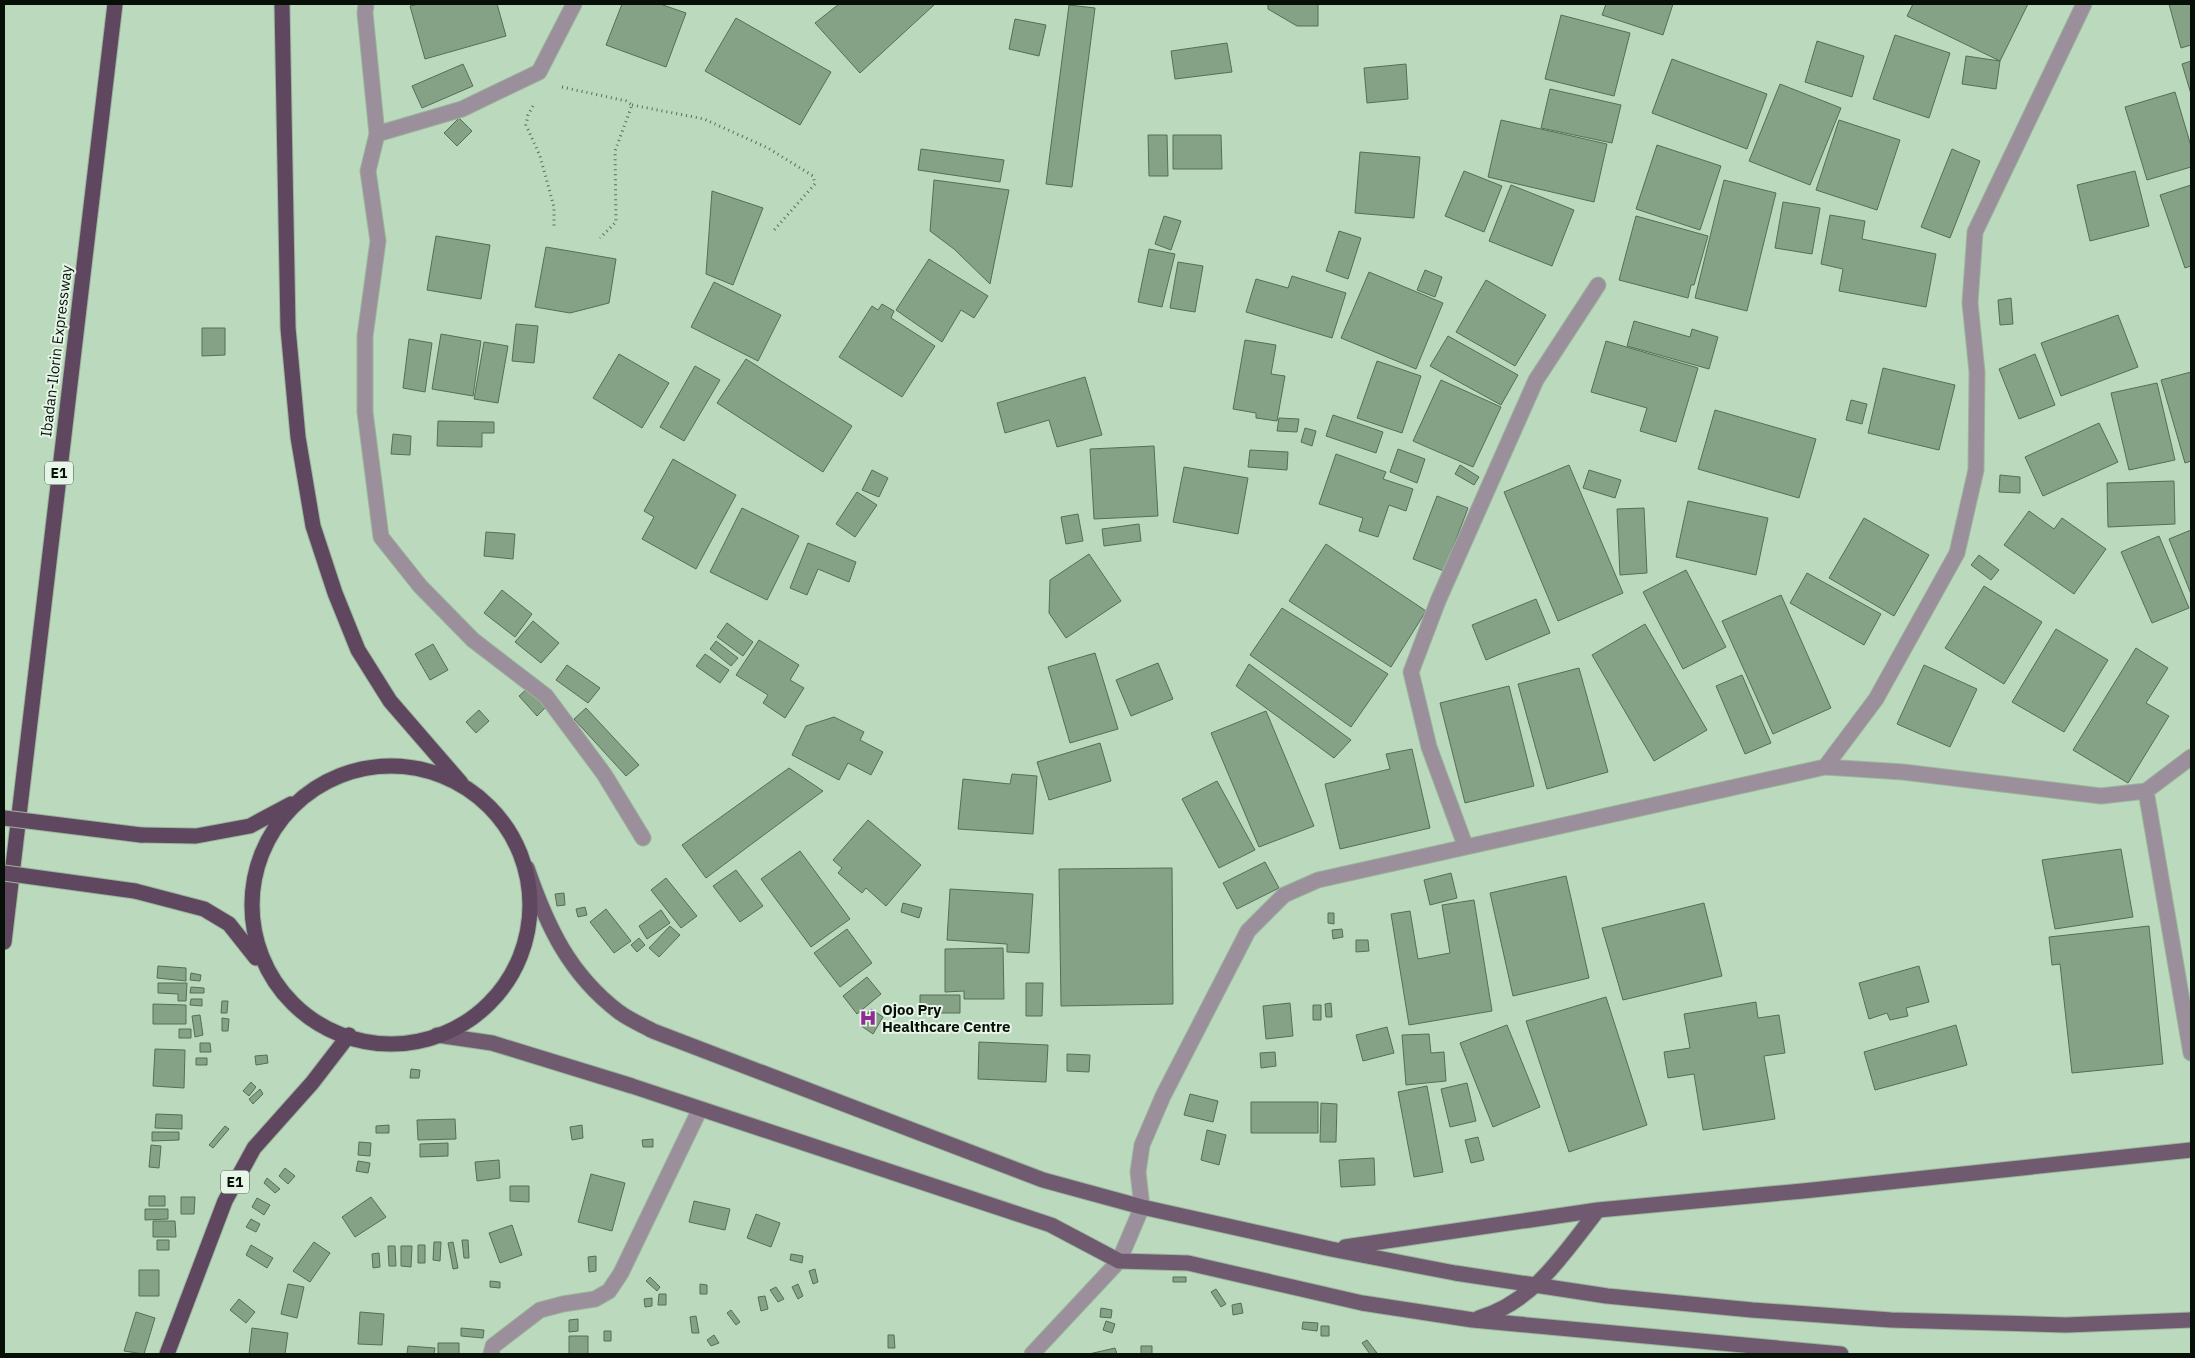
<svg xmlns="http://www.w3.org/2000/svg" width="2195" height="1358" font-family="'IBM Plex Sans',sans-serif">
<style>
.building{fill:#85a287;stroke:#546f56}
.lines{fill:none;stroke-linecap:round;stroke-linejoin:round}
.minor-casing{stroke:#9ab59c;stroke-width:17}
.major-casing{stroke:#9ab59c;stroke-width:17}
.highway-casing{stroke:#9ab59c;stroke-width:17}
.path{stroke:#5a6d5b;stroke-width:3;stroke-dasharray:1 4;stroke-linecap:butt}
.minor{stroke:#9c8f9c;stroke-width:15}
.major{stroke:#705a70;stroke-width:15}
.highway{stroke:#604760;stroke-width:15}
.highway-bridge-casing{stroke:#9ab59c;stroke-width:17;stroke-linecap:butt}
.highway-bridge{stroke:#604760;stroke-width:15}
.labels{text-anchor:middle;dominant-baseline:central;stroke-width:4;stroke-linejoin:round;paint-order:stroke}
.shield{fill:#e6f5e7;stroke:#49554a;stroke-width:1}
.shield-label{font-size:14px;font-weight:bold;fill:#061007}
.street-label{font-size:15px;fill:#061007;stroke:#e6f5e7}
.poi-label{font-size:15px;font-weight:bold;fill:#061007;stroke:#e6f5e7;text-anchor:start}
</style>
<rect width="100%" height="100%" fill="#bbd9bd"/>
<!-- building -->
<path class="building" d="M418 4H497L506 36 425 59 410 6Z
M622 4H660L686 13 666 67 606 45Z
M839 4H935L860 73 815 23Z
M1268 4H1318V26H1297L1268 9Z
M1606 4H1673L1663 35 1602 15Z
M1913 4H2028L2000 61 1907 16Z
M2169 4H2191V45L2181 48Z
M1069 5 1095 8 1072 187 1046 184Z
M1561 15 1630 33 1614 96 1545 79Z
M736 18 831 72 800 125 705 71Z
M1015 19 1046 25 1039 56 1009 49Z
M1895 35 1950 53 1929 118 1873 99Z
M1817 41 1864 56 1852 97 1805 82Z
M1227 43 1232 72 1175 79 1171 51Z
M1966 56 2000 61 1996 89 1962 84Z
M1672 59 1767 94 1747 149 1652 113Z
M2191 61V94L2182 64Z
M463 64 473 86 422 108 412 86Z
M1406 64 1408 99 1367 103 1364 68Z
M1780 84 1841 108 1810 185 1749 161Z
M1550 89 1621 105 1612 143 1541 128Z
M2175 92 2191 146V167L2147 180 2125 107Z
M459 118 472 131 457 146 444 133Z
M1501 120 1607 144 1594 202 1488 177Z
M1839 120 1900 140 1877 210 1816 190Z
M1148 135H1167L1168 176H1149Z
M1173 135H1221L1222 169H1173Z
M1657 145 1721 166 1700 230 1636 209Z
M921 149 1004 160 1000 182 918 170Z
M1952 149 1980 161 1950 238 1921 227Z
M1360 152 1420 157 1414 218 1355 213Z
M1464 171 1502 186 1484 232 1445 216Z
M2135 171 2149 226 2090 241 2077 185Z
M934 180 1009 190 990 284 954 249 930 231Z
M1724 180 1776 193 1747 311 1695 298Z
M1511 185 1574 210 1552 266 1489 241Z
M2191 185V266L2185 268 2160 195Z
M712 191 763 208 733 285 706 274Z
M1783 202 1820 208 1812 254 1775 248Z
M1830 215 1865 221 1862 239 1936 254 1926 307 1839 291 1843 269 1821 264Z
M1164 216 1181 221 1171 250 1155 244Z
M1636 216 1708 236 1694 285H1691L1688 298 1619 280Z
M1339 231 1361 238 1348 279 1326 271Z
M436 236 490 245 481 299 427 290Z
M546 247 616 259 609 303 570 313 535 307Z
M1149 249 1175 254 1162 307 1138 302Z
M929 259 988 296 974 318 961 310 942 342 896 310Z
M1178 262 1203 266 1195 312 1170 308Z
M1425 270 1442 277 1435 297 1417 290Z
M1369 272 1443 303 1416 369 1341 338Z
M1292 276 1346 293 1332 338 1246 312 1256 279 1288 288Z
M1486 280 1546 315 1515 366 1456 332Z
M714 282 781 315 758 361 691 327Z
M2011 298 2013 324 2000 325 1998 300Z
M882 304 894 311 891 318 935 346 902 397 839 357 872 306 878 310Z
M2118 315 2138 367 2061 396 2041 343Z
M1634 321 1690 337 1692 329 1718 337 1709 369 1627 346Z
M516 324 538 326 534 363 512 361Z
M202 328H225V355L202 356Z
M441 334 481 341 473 396 432 389Z
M1448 336 1518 375 1501 405 1430 366Z
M409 339 432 343 425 392 403 388Z
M1245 340 1276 345 1271 374 1285 376 1277 421 1256 418V413L1233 409Z
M1606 341 1698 368 1676 442 1640 431 1647 408 1591 392Z
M484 342 508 346 498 403 474 399Z
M619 354 669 383 642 428 593 398Z
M2035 354 2055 405 2019 419 1999 369Z
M746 359 852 426 823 472 717 403Z
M1377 361 1421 376 1402 433 1357 418Z
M695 366 720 380 684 441 660 427Z
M1883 368 1955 385 1939 450 1868 433Z
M2191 372V461L2185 463 2161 380Z
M1085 377 1102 435 1057 447 1049 420 1005 433 997 403Z
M1441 380 1501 407 1473 467 1413 441Z
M2157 383 2175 460 2129 470 2111 393Z
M1851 400 1867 404 1862 424 1846 420Z
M1715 410 1816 439 1799 498 1698 469Z
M1333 415 1383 432 1376 453 1326 436Z
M1279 418 1299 419 1297 432 1277 431Z
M438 421 494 422V433H482V447L437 446Z
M2099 423 2118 462 2043 496 2025 457Z
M1305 428 1316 431 1312 446 1301 442Z
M393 434 411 436 410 455 391 454Z
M1154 446 1158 516 1094 519 1090 449Z
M1398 449 1425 459 1417 483 1390 472Z
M1250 450 1288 452 1287 470 1248 467Z
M1336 454 1386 472 1383 479 1413 489 1406 511 1389 505 1378 537 1359 531 1363 518 1319 504Z
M673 459 736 495 696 569 642 539 654 517 644 511Z
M1460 465 1479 477 1474 485 1455 474Z
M1569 465 1623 593 1558 621 1504 492Z
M1184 467 1248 478 1238 534 1173 522Z
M872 470 888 478 879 497 862 490Z
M1589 470 1621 480 1615 498 1583 488Z
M2000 475 2020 477V493L1999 492Z
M2174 481 2175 524 2108 527 2107 483Z
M857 492 877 505 855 537 836 524Z
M1437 496 1468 508 1444 571 1413 559Z
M1688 501 1768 518 1756 575 1676 557Z
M742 508 799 536 767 600 710 572Z
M1644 508 1647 573 1620 575 1617 509Z
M2029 511 2054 529 2062 518 2106 549 2074 594 2004 545Z
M1078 514 1083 541 1066 544 1061 517Z
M1864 518 1929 555 1894 616 1829 578Z
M1139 524 1141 541 1104 546 1102 529Z
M2191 530V594L2169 539Z
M486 532 515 534 513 559 484 556Z
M2159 536 2189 608 2152 623 2121 552Z
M808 543 856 562 849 582 818 569 807 595 790 588Z
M1326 544 1426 611 1391 667 1289 601Z
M1089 554 1121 601 1066 638 1049 613 1050 580Z
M1979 555 1999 570 1991 580 1971 565Z
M1686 570 1726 647 1683 669 1643 592Z
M1807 573 1881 614 1864 645 1790 603Z
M1984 586 2042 622 2004 684 1945 648Z
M502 590 532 614 515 637 484 613Z
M1781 595 1831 708 1773 734 1722 621Z
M1536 599 1550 633 1486 660 1472 625Z
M1282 608 1388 674 1351 727 1250 655Z
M533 621 559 643 541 663 515 642Z
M727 623 753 642 743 656 717 637Z
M1645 624 1707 730 1654 761 1592 655Z
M2056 629 2108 660 2064 732 2012 702Z
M759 640 799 665 790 680 804 688 785 718 763 703 768 695 736 675Z
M716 641 738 658 731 666 710 649Z
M433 644 448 670 430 680 415 654Z
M2136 648 2168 668 2146 703 2169 716 2128 783 2073 750Z
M1095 653 1118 729 1070 743 1048 667Z
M705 654 729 670 720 683 696 666Z
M1158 663 1173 699 1131 716 1116 680Z
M1249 664 1351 740 1334 758 1236 686Z
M567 665 600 688 588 703 556 680Z
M1924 665 1977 689 1950 747 1897 724Z
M1579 668 1608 772 1547 789 1518 684Z
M1742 675 1771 743 1745 754 1716 686Z
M1509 686 1534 786 1465 803 1440 703Z
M528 688 546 707 537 716 519 696Z
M586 708 639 765 626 776 574 719Z
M479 710 489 721 476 733 466 722Z
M1266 711 1314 826 1259 847 1211 733Z
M834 717 864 732 860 740 883 752 871 775 848 763 839 780 792 755 806 726Z
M1100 743 1111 781 1049 800 1037 762Z
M1412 749 1430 828 1340 849 1325 784 1390 769 1386 754Z
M789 768 823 791 706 878 682 845Z
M1012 774 1037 776 1033 834 958 829 963 779 1010 784Z
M1217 781 1255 850 1219 868 1182 799Z
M868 820 921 865 886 906 866 888 862 893 838 873 842 868 833 860Z
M2121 849 2133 917 2055 929 2042 860Z
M800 851 850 919 811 947 761 879Z
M1265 862 1279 888 1237 909 1223 883Z
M1172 868 1173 1004 1061 1006 1059 869Z
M736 870 763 906 740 922 713 886Z
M1451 873 1457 898 1430 905 1424 880Z
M1566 876 1589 978 1513 996 1490 893Z
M666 878 697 916 681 928 651 890Z
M950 889 1033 894 1029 953 1007 952V944L947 940Z
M564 893 565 905 557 906 555 894Z
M1474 900 1492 1011 1409 1025 1391 914 1410 911 1418 959 1450 953 1442 905Z
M903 903 922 908 919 918 901 912Z
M1704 903 1722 976 1623 1000 1602 928Z
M585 907 587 915 578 917 576 909Z
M606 909 631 941 614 953 590 922Z
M661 910 670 923 647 939 639 926Z
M1328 913H1334V924L1328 923Z
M670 926 680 935 659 957 649 948Z
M2149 926 2163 1064 2072 1073 2060 964 2052 965 2049 937Z
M847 929 872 963 840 987 814 953Z
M1342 929 1343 937 1333 939 1332 930Z
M639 938 645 945 637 952 631 945Z
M1356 940H1368L1369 951 1356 952Z
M1003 948 1004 999H964V991L945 992V949Z
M158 966 186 968V981L157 978Z
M1919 966 1929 1002 1906 1008 1908 1016 1890 1020 1887 1013 1869 1019 1859 983Z
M191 973 201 975 200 981 190 980Z
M867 977 881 994 857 1014 843 996Z
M158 983H187L186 1001H178V994L158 993Z
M1026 983H1043L1042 1016H1026Z
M191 987 204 988V993H190Z
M920 995H960V1013H920Z
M1606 997 1647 1125 1569 1152 1526 1021Z
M191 999H202V1006L190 1005Z
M222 1001H228L227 1013H221Z
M1756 1002 1758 1018 1779 1015 1785 1053 1764 1056 1775 1119 1703 1130 1694 1074 1668 1078 1664 1052 1690 1048 1684 1014Z
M1290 1003 1293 1036 1266 1039 1263 1006Z
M1331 1003 1332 1017H1326L1325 1004Z
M153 1004 186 1005V1024H153Z
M1313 1005H1321V1020H1313Z
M871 1009 883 1017 873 1034 860 1025Z
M200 1015 203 1035 195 1037 192 1016Z
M222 1018 229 1019 228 1031H222Z
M1507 1025 1540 1107 1493 1127 1460 1043Z
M1956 1025 1967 1065 1875 1090 1864 1052Z
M1387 1027 1394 1053 1363 1061 1356 1035Z
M179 1029H191V1038H179Z
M1429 1034 1431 1053 1444 1052 1446 1081 1406 1085 1402 1035Z
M979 1042 1048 1045 1046 1082 978 1079Z
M200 1043H210L211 1052H200Z
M155 1049 185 1050 184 1088 153 1086Z
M1275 1052 1276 1066 1261 1068 1260 1053Z
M1067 1054 1090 1055 1089 1072 1067 1071Z
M267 1055 268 1063 256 1065 255 1056Z
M196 1058H207V1065H196Z
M411 1069 420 1070 419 1078H410Z
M251 1082 256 1087 249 1096 243 1091Z
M1467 1083 1476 1121 1450 1127 1441 1089Z
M1427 1086 1443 1172 1414 1177 1398 1092Z
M260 1089 263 1094 253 1104 249 1099Z
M1190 1094 1218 1101 1213 1122 1184 1115Z
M1251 1102H1318V1133H1251Z
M1321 1103 1337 1104 1336 1142H1320Z
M156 1114 182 1115V1129L155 1128Z
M455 1119 456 1139 418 1140 417 1120Z
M389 1125V1133H376V1126Z
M582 1125 583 1138 572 1140 570 1127Z
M225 1126 229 1129 213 1148 209 1145Z
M1207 1130 1226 1135 1219 1165 1201 1160Z
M152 1132H179V1140L152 1141Z
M1478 1137 1484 1160 1471 1163 1465 1140Z
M653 1139V1147H643L642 1140Z
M359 1142 371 1143 370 1156 358 1155Z
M448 1143V1156L420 1157V1144Z
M151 1145 161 1146 159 1168 149 1167Z
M1374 1158 1375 1185 1341 1187 1339 1160Z
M499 1160 500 1178 477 1181 475 1162Z
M358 1161 370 1163 368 1173 356 1171Z
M285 1168 295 1176 288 1184 279 1176Z
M591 1174 625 1183 612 1231 578 1222Z
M267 1178 280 1189 275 1193 264 1183Z
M510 1186H529V1202L510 1201Z
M149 1196H165V1206H149Z
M181 1197H195L194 1214H181Z
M371 1197 386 1217 355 1237 342 1217Z
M257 1198 270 1205 264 1215 252 1207Z
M694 1201 730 1209 725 1230 689 1222Z
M145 1209H168V1219L145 1220Z
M756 1214 780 1223 771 1247 747 1238Z
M251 1219 260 1224 256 1232 246 1227Z
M153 1221H175L176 1237H153Z
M512 1225 522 1255 500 1263 489 1233Z
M157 1240H169V1250H157Z
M462 1240H468L469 1258H464Z
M314 1242 330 1253 310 1282 293 1271Z
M434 1242H441L440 1261 433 1260Z
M453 1242 458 1268 453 1269 448 1243Z
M251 1245 273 1258 267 1268 246 1255Z
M418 1245H425V1263H418Z
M388 1246H395L396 1266H389Z
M401 1246H412L411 1267 401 1266Z
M379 1253 380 1267 373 1268 372 1254Z
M791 1254 803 1256 802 1263 790 1260Z
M596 1256V1271L589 1272 588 1257Z
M815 1269 818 1282 813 1284 809 1271Z
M139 1270H159V1296H139Z
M650 1277 660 1287 657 1291 646 1281Z
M1173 1277H1186V1282H1173Z
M490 1281 500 1282V1288L490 1287Z
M288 1284 304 1287 297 1318 281 1314Z
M700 1284 707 1285V1294H700Z
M798 1284 803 1296 798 1299 792 1287Z
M776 1287 784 1299 778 1302 770 1290Z
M1216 1289 1226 1304 1221 1307 1211 1292Z
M659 1294H666V1305H658Z
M765 1296 768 1309 761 1311 758 1297Z
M652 1298V1306L645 1307 644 1299Z
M239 1299 255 1312 246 1323 230 1310Z
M1241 1303 1243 1313 1233 1315 1232 1305Z
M1101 1308 1112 1310 1111 1318 1100 1317Z
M731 1310 740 1322 736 1325 727 1313Z
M136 1312 155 1318 144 1354 124 1351Z
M360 1312 384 1314 382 1345 358 1344Z
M696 1316 699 1333H692L690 1317Z
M578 1319V1331L569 1332V1320Z
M1106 1321 1115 1324 1112 1333 1103 1330Z
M1303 1322 1318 1323 1317 1331 1302 1329Z
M1321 1326H1329V1336H1321Z
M252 1328 288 1333 285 1354H249Z
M461 1328 484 1330 483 1338 461 1336Z
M604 1331H611V1341H604Z
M714 1335 719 1343 711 1346 707 1340Z
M888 1335H894L895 1348H888Z
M569 1336H588V1354H569Z
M1367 1340 1377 1353 1370 1354 1362 1343Z
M438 1343H459V1354H438Z
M408 1346 435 1348 434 1354H407Z
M1141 1346H1152V1354H1141Z
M1115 1348 1117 1354H1089Z"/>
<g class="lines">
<!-- minor casing -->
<g class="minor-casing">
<path id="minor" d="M366 4 365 13 377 134 368 171 378 241 365 336V412L381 537 420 586 473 640 546 696 604 774 643 838
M377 134 462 109 539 72 574 4
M1825 767 1876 699 1957 553 1976 470 1977 372 1970 303 1975 232 2084 4
M2146 791 2191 1053
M1465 845 1429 747 1411 672 1438 601 1536 380 1598 285
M491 1354 493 1346 540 1310 563 1304 595 1299 609 1291 621 1273 700 1109
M1032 1354 1119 1261 1142 1207 1138 1172 1142 1145 1163 1096 1248 931 1284 895 1318 880 1825 767 1903 772 2101 796 2146 791 2191 757"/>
</g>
<!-- major casing -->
<g class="major-casing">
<path id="major" d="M527 868C547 926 569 974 619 1012 630 1020 642 1025 653 1031L1043 1180 1142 1207 1331 1249 1455 1273 1607 1296 1752 1310 1891 1320 2066 1325 2191 1320
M437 1035 492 1043 632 1086 1051 1225 1119 1261 1188 1263 1362 1303 1473 1320 1841 1354
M1345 1247 1598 1210 1803 1191 2191 1150
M1479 1318C1535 1301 1563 1254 1598 1210"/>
</g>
<!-- highway casing -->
<g class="highway-casing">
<path id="highway" d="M282 4 288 328 298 437 313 526 335 593 358 650 390 701 461 783
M252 905a139 139 0 1 1 278 0a139 139 0 1 1-278 0Z
M141 835 196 836 250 826 291 804
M135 891 204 909 229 924 256 958
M4 942 115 4
M167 1354 225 1201 254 1148 312 1083 349 1035"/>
</g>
<!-- path -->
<path class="path" d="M562 87 626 101 632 105 615 151 616 222 600 238
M632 105 704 119 768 148 813 176 815 184 774 230
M533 106 528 115 526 125 540 156 554 207V228"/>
<!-- minor -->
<use href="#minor" class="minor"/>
<!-- major -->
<use href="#major" class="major"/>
<!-- highway -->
<use href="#highway" class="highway"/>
<!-- highway-bridge casing -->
<g class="highway-bridge-casing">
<path id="highway-bridge" d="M4 818 141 835
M4 873 135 891"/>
</g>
<!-- highway-bridge -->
<use href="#highway-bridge" class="highway-bridge"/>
</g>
<!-- icons -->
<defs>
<g id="hospital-bare" transform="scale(1.35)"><path d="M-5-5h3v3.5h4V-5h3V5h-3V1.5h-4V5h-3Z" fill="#902c93" stroke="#e6f5e7" stroke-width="2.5" paint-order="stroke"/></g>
</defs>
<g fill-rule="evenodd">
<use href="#hospital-bare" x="868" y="1018"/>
</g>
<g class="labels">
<!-- shield labels -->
<g class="shield">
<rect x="45" y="461.5" width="28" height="23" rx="4"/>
<rect x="221" y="1170.5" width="28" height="23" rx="4"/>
</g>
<g class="shield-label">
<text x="59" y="473">E1</text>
<text x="235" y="1182">E1</text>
</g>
<!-- street labels -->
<g class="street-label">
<text transform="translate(56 351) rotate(-83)">Ibadan-Ilorin Expressway</text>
</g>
<!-- poi labels -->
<g class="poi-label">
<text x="882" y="1009">Ojoo Pry<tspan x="882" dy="17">Healthcare Centre</tspan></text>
</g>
</g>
<!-- border -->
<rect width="2195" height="1358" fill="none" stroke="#061007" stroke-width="10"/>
</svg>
